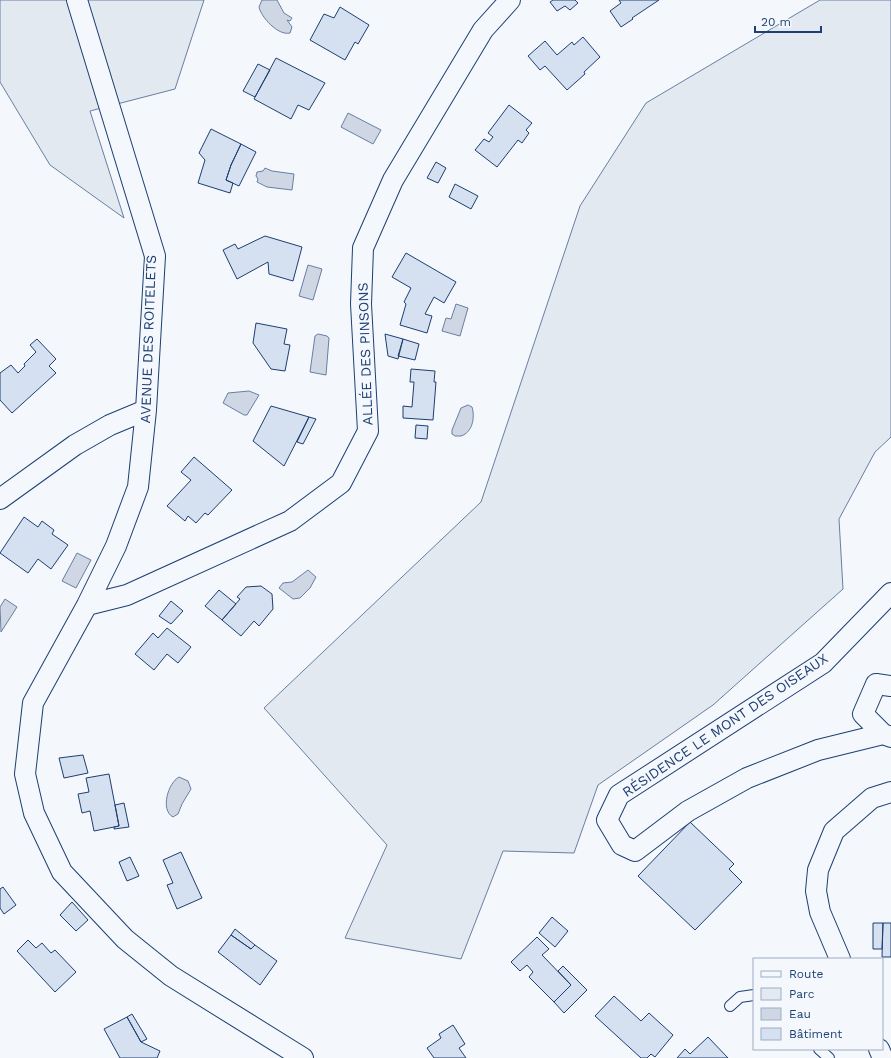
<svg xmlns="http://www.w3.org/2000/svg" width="891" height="1058" font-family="'Work Sans',sans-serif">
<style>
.green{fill:#e3e9f0;stroke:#687fa3}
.water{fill:#cfd7e4;stroke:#687fa3}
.building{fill:#d5e0f0;stroke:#1d3f73}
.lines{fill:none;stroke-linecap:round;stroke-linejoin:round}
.lane-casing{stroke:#1d3f73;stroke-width:12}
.street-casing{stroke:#1d3f73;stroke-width:22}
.lane{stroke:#f4f7fb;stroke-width:10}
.street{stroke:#f4f7fb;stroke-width:20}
.labels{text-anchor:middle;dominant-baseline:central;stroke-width:3;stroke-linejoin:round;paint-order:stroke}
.street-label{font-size:14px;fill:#1d3f73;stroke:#f4f7fb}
</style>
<rect width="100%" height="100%" fill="#f4f7fb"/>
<!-- green -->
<path class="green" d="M0 0H204L175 89 90 111 124 218 50 165 0 82Z
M820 0H891V437L875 452 839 519 843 589 713 705 598 785 574 853 503 851 461 959 345 938 387 845 264 708 481 502 580 206 646 103Z"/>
<!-- water -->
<path class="water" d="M262 0H277L284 13 292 18 290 21 287 20 292 27 290 33C278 36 261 17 259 7Z
M348 113 381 130 373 144 341 127Z
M265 168 272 171 294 174 292 190 267 187 257 182 258 179 256 176 257 172 263 171Z
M308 265 322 269 313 300 299 296Z
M456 304 468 308 460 336 442 331 446 318 451 319Z
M318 334 327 336 329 338 326 375 310 372 315 336Z
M249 391 259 395 247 415H244L223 403 228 393Z
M468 405 472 407C475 417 473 432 461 436 459 436 457 436 455 436L452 434V430L461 408Z
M77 553 91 560 76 588 62 581Z
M308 570 316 577 310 588 300 598 293 599 279 588 283 583 292 582Z
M5 599 17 607 1 632 0 607Z
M179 777 188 781 191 789 182 804 178 814 173 817C160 810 168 783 179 777Z"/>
<!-- building -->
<path class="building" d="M553 0H575L578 3 570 10 565 6 557 11 550 2Z
M619 0H659L632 18 633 19 621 27 610 11 621 3Z
M340 7 369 25 358 44 355 42 345 60 310 40 324 14 334 18Z
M583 37 600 57 584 72 585 74 567 90 545 66 540 70 528 56 545 41 557 55 572 42 574 45Z
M276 58 325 83 309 110 298 105 291 119 254 99Z
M258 64 270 70 255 97 243 91Z
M509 105 532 123 526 130 529 133 522 143 518 140 497 167 475 150 484 139 489 142 493 137 488 133Z
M211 129 241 144 231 165 226 180 233 183 230 193 198 183 205 160 199 153Z
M241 144 256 152 239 186 226 180 231 165Z
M436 162 446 168 438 183 427 178Z
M455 184 478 196 471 209 449 197Z
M265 236 302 247 293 281 269 274 268 262 237 279 223 250 235 244 238 249Z
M406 253 456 282 444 303 434 297 425 314 432 316 427 333 400 325 406 304 404 302 411 288 392 277Z
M256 323 287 329 284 344 290 345 285 371 271 369 253 343Z
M385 334 403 339 398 359 388 356Z
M37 339 56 359 49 366 56 373 12 413 0 400V373L11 365 18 373 25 366 24 364 36 352 30 345Z
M403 339 419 344 415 360 398 356Z
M411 369 435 371 434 382H436L433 420 403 418V406L412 407 414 382H410Z
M271 406 309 417 284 466 253 441Z
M309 417 316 419 303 444 297 442Z
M416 425 428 426 427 439 415 438Z
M194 457 232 490 208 515 205 513 196 523 188 516 185 521 167 506 191 480 181 472Z
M24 517 38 527 42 521 54 530 52 534 68 545 51 569 38 559 28 573 0 553Z
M261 586 272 594 273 609 259 626 254 621 241 636 222 620 240 599 237 597 246 587Z
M219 590 236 604 222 620 205 606Z
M171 601 183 611 171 624 159 616Z
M167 628 191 647 178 663 167 654 154 670 135 654 153 633 158 638Z
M83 755 88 773 64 778 59 758Z
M109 774 119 826 94 831 90 811 82 813 78 794 89 792 86 778Z
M124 803 129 827 114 829V827L119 826 115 805Z
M690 822 734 864 729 869 742 882 695 930 638 876Z
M181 852 202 898 177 909 167 885 173 883 163 860Z
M130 857 139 876 127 881 119 862Z
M3 887 16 905 4 914 0 908V889Z
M72 902 88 920 76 931 60 915Z
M552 917 568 931 555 947 539 933Z
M873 923H883L882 949H873Z
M883 923H891V957H882Z
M235 929 255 945 251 949 231 935Z
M231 935 251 949 255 945 277 961 260 985 218 952Z
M537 937 549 949 542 955 571 985 554 1002 529 977 533 972 527 965 520 971 511 962Z
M28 940 36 948 42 943 51 953 55 950 76 972 55 992 17 951Z
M563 966 587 990 564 1013 554 1002 571 985 558 971Z
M614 996 641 1021 649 1013 673 1035 655 1057 651 1054 647 1058H641L595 1016Z
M132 1014 147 1039 141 1042 127 1017Z
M127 1017 141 1042 160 1051 157 1058H120L104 1029Z
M453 1025 465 1044 459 1048 466 1058H434L427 1048 441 1038 439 1034Z
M708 1037 728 1058H677L685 1049 690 1054Z"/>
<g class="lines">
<!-- lane casing -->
<g class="lane-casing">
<path id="lane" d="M730 1006 740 997 754 995
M819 1049 829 1058"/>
</g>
<!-- street casing -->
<g class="street-casing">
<path id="street" d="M77 0 155 256 146 410 138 487 116 546 87 605 33 703 25 774 34 813 62 872 125 939 171 976 303 1058
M0 499 75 445 110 425 146 410
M87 605 127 595 290 521 341 483 368 431 361 304 363 248 393 180 483 30 510 0
M891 686 876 684 863 714 883 734 891 737
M883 734 818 750 747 778 688 811 635 851 622 845 607 820 619 795 823 663 891 593
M840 959 820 912 816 891 818 870 834 831 872 798 891 792
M879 1049 883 1058"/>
</g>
<!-- lane -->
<use href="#lane" class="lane"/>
<!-- street -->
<use href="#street" class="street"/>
</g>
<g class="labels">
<!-- street labels -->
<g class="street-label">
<text transform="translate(148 339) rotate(-88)">AVENUE DES ROITELETS</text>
<text transform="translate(365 354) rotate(-92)">ALLÉE DES PINSONS</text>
<text transform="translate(725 725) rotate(-34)">RÉSIDENCE LE MONT DES OISEAUX</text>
</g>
</g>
<!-- legend -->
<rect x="753" y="958" width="130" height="92" fill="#f4f7fb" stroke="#9eadc5"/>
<rect x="761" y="971" width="20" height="6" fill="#f4f7fb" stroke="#9eadc5"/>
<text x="789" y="978" font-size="12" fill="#1d3f73">Route</text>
<rect x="761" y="988" width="20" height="12" fill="#e3e9f0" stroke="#9eadc5"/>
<text x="789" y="998" font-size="12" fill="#1d3f73">Parc</text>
<rect x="761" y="1008" width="20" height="12" fill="#cfd7e4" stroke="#9eadc5"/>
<text x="789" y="1018" font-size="12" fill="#1d3f73">Eau</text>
<rect x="761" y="1028" width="20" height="12" fill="#d5e0f0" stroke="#9eadc5"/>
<text x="789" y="1038" font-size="12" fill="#1d3f73">Bâtiment</text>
<!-- scale -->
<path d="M755 26v6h66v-6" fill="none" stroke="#1d3f73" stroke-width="2"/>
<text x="761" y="26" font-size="12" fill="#1d3f73" stroke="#f4f7fb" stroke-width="3" paint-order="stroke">20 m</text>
</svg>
